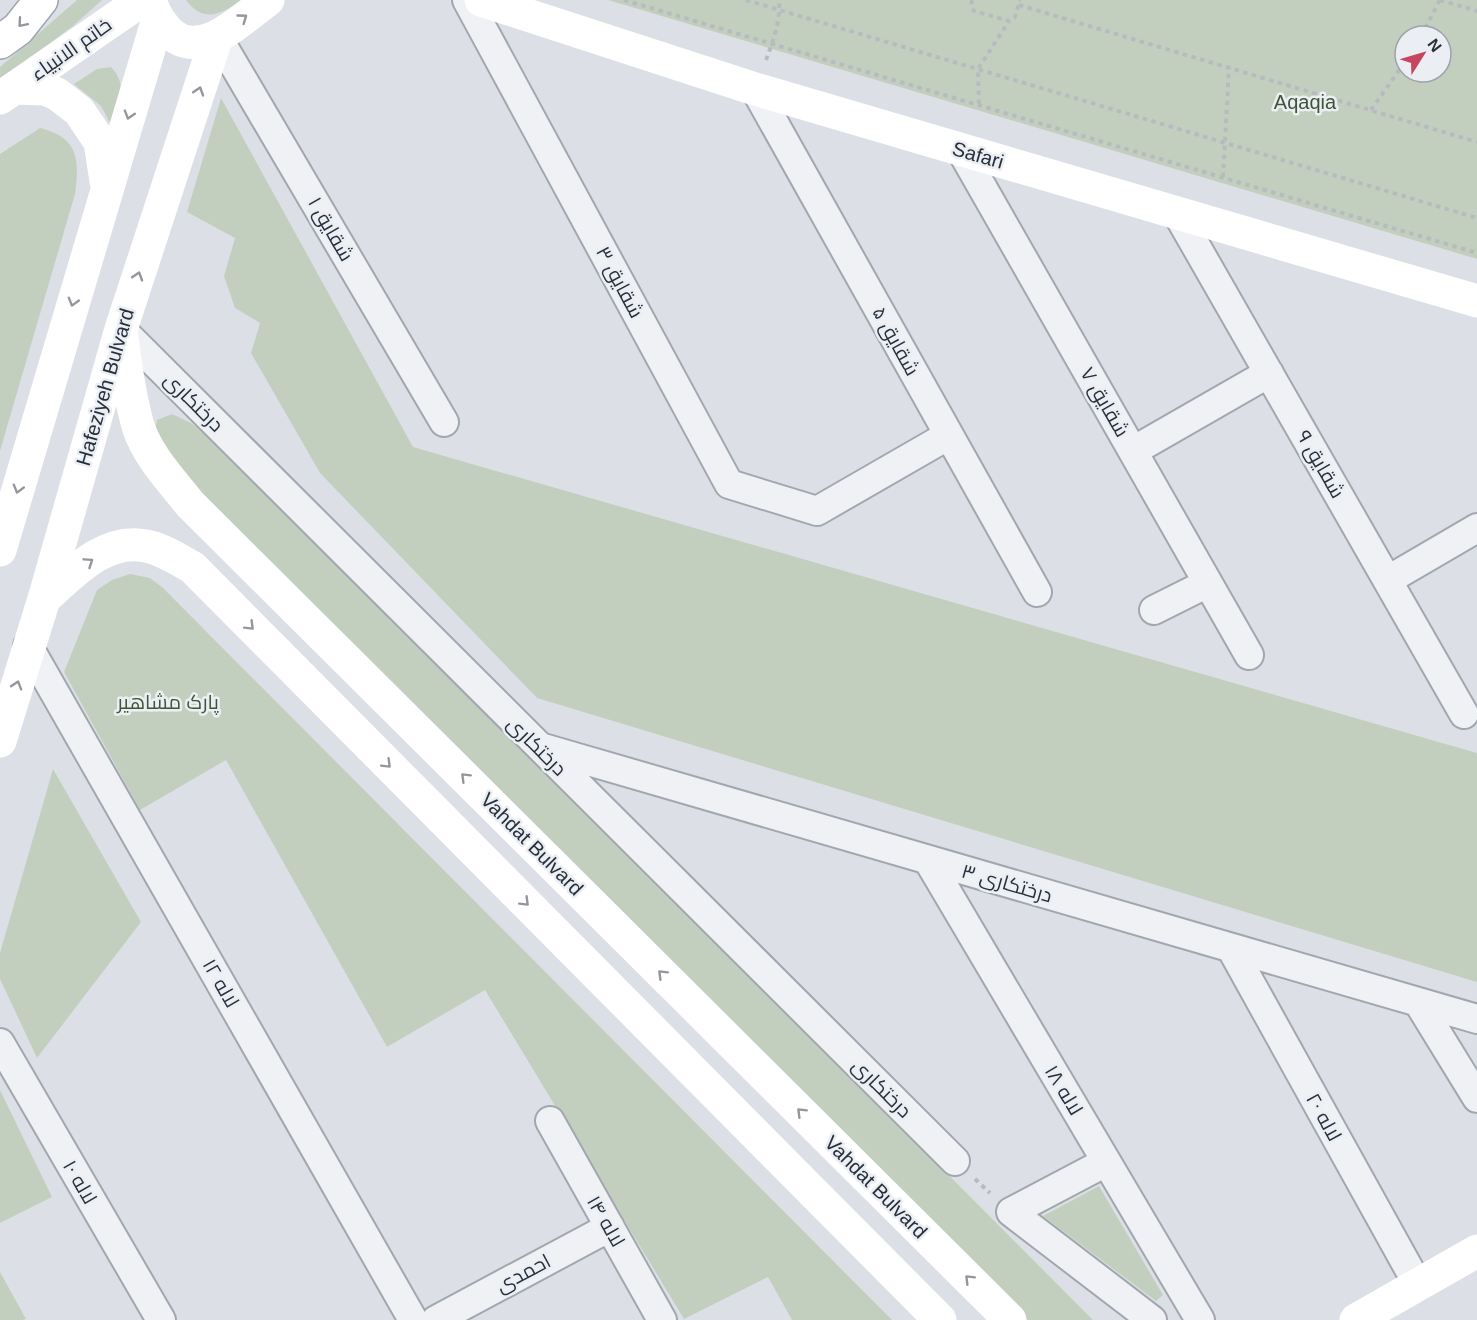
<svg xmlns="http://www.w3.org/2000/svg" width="1477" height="1320" font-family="Arial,Cairo,sans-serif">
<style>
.green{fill:#c3cfbe;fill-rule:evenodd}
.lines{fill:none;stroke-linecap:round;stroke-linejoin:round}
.street-casing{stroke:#a2a7af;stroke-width:32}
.primary-casing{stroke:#9ca5b1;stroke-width:36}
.path{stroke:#b7bbc0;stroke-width:4;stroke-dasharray:4.5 4.5;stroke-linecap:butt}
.street{stroke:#eff1f4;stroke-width:28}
.secondary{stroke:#fff;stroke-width:33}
.primary{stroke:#fff;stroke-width:33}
.oneway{stroke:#93979d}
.labels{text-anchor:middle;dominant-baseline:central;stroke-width:5;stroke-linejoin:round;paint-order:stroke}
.street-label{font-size:20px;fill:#272f3b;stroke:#ebeff4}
.park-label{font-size:20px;fill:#3d5635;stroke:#ebeff4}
</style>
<rect width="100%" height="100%" fill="#dce0e6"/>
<!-- green -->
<path class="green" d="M77 0H102L73 26 0 80V67Z
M186 0H242C221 14 204 24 186 0Z
M608 0H1477V259ZM1405 36H1441V72H1405Z
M111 67C129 86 118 101 110 123L101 106 74 84 97 69Z
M221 98 413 447 1477 753V982L537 698 320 473 251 353 260 323 235 308 224 276 235 238 187 212Z
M40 128C78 137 80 159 75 194L0 451V154Z
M172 414 191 423 225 449 1093 1320H1027L190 485 154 435 157 420Z
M130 574 150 578 163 588 892 1320H792L768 1277 684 1319 485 990 387 1047 226 760 140 810 64 672 97 590 112 580Z
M53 769 141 922 37 1058 0 979V953Z
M0 1090 52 1197 0 1223Z
M1099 1186 1163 1295 1156 1301 1043 1216Z
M0 1272 26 1319 23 1320H0Z"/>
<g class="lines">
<!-- street casing -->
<g class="street-casing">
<path id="street" d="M467 0 729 484 817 511 949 435
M217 36 444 422
M755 89 1037 592
M961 150 1249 655
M1177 213 1464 714
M121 329 955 1161
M1133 451 1269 373
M1388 580 1477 528
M1154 610 1208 583
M28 646 413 1320
M540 747 1477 1019
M928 860 1200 1320
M1231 948 1418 1285
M1418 1002 1477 1098
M0 1043 161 1320
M550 1121 662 1320
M1106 1162 1011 1212 1152 1320
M436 1320 610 1227"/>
</g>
<!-- primary casing -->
<g class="primary-casing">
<path id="primary" d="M0 42 18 29 41 0"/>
</g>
<!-- path -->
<path class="path" d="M624 0 1477 253
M746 0 1477 218
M972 0 971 5 974 11 1009 21 1015 17 1020 0
M1440 0 1477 11
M1019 5 1477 142
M1421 36 1440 0
M766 60C773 41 781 20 779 0
M979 104 978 69 1009 21
M1371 110 1405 62
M1223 177 1229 68
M975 1179 990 1193"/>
<!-- street -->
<use href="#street" class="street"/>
<!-- secondary -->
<path class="secondary" d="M481 0 755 89 1477 301
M151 2C154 13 159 21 167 30 199 64 241 19 268 0
M15 88 45 89 57 94 79 111 100 142 106 181
M0 98 142 0
M121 329C125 361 129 394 138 426 147 455 171 480 190 504L1010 1320
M0 550 158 19
M44 599C72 574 105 537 146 546 162 549 177 559 192 567L940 1320
M0 741 44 599 121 329 217 36
M1356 1320 1477 1251"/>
<!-- primary -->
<use href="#primary" class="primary"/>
</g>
<!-- one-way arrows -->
<defs><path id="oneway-chevron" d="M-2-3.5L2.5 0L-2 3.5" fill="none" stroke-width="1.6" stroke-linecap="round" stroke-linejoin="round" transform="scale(1.5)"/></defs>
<g class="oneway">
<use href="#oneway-chevron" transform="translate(243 18) rotate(-36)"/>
<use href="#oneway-chevron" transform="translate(22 23) rotate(131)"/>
<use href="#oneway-chevron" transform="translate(199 91) rotate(-72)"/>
<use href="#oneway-chevron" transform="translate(129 115) rotate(107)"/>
<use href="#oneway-chevron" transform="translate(138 276) rotate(-72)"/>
<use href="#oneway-chevron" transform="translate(73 302) rotate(106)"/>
<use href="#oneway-chevron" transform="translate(18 489) rotate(106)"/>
<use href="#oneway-chevron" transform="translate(89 562) rotate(-34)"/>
<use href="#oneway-chevron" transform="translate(250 626) rotate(45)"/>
<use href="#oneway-chevron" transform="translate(17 685) rotate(-73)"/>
<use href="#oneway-chevron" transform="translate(387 764) rotate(45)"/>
<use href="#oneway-chevron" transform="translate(465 777) rotate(-135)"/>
<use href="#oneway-chevron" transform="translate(525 902) rotate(45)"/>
<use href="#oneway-chevron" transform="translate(662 974) rotate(-135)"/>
<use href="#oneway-chevron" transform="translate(801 1112) rotate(-135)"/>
<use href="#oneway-chevron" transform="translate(969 1279) rotate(-135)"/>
</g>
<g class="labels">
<!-- street labels -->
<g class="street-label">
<text transform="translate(71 49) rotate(-35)">خاتم الانبیاء</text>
<text transform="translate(978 155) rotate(16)">Safari</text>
<text transform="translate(331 229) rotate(60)">شقایق ۱</text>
<text transform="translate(620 282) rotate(62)">شقایق ۳</text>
<text transform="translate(896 341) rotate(61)">شقایق ۵</text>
<text transform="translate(105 387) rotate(-74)">Hafeziyeh Bulvard</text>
<text transform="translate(194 402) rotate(45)">درختکاری</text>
<text transform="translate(1105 402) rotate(60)">شقایق ۷</text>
<text transform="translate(1321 464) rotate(60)">شقایق ۹</text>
<text transform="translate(537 746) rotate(45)">درختکاری</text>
<text transform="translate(532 844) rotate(45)">Vahdat Bulvard</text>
<text transform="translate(1007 883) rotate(16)">درختکاری ۳</text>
<text transform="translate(221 983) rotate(60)">لاله ۱۲</text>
<text transform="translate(882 1088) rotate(45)">درختکاری</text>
<text transform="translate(1064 1090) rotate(59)">لاله ۱۸</text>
<text transform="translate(1324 1117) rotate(61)">لاله ۲۰</text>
<text transform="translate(80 1182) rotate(60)">لاله ۱۰</text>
<text transform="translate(876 1187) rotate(45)">Vahdat Bulvard</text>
<text transform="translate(606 1221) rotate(60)">لاله ۱۴</text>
<text transform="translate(523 1273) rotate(-28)">احمدی</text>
</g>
<!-- park labels -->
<g class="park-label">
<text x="1305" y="102">Aqaqia</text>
<text x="168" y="702">پارک مشاهیر</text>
</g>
</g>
<!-- north arrow -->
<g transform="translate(1423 54) rotate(53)"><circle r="28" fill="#ebeff4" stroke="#9da2aa" stroke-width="1.5"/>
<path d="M0-4.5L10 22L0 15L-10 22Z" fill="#c7455e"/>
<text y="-9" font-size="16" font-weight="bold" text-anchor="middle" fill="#272f3b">N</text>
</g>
</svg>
